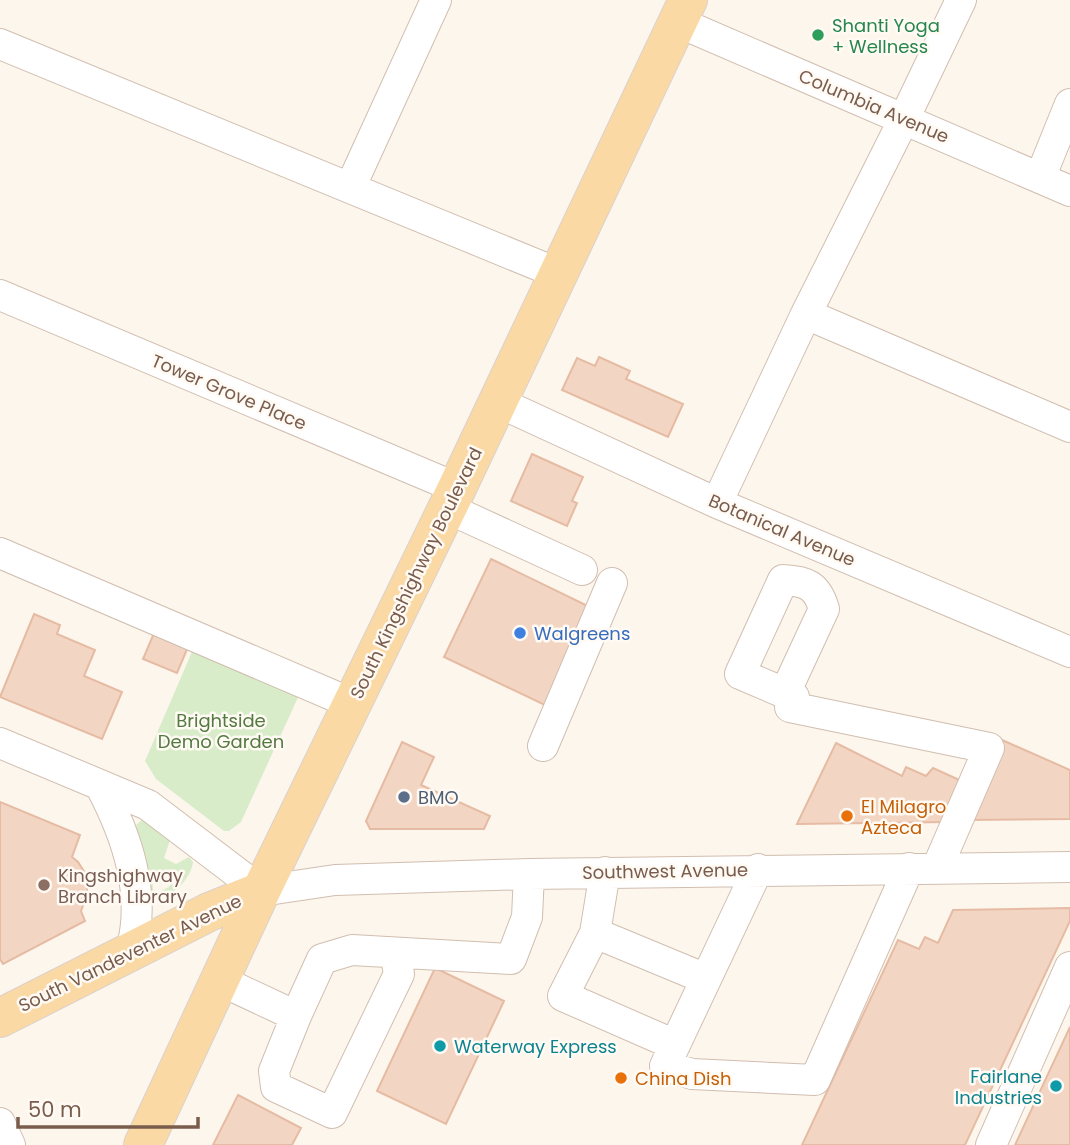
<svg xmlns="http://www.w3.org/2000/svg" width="1070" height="1145" font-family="Poppins,sans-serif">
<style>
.green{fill:#d8ecc9;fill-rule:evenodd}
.building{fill:#f3d5c3;stroke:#e6bba3;stroke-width:2}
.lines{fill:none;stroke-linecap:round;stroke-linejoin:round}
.minor-casing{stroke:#d1beb0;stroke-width:32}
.major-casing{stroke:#dad1cd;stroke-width:40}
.minor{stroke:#fff;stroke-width:30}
.major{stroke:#fbd9a5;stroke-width:38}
.leisure-dot{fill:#2e9e5b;stroke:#fffaf3;stroke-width:2.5}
.shop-dot{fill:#3f7fe0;stroke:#fffaf3;stroke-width:2.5}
.service-dot{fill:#5c6f8a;stroke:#fffaf3;stroke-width:2.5}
.food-dot{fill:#e8710a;stroke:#fffaf3;stroke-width:2.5}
.education-dot{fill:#8d6e63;stroke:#fffaf3;stroke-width:2.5}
.culture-dot{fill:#0f9aa8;stroke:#fffaf3;stroke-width:2.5}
.labels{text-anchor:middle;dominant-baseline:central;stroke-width:5;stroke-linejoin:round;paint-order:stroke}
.leisure-label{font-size:18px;fill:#27864d;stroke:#fffaf3;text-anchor:start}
.street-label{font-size:18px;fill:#7a5c4d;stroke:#fffaf3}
.shop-label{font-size:18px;fill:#366cbe;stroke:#fffaf3;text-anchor:start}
.park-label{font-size:18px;fill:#537a41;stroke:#fffaf3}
.service-label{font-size:18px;fill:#4e5e75;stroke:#fffaf3;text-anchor:start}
.food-label{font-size:18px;fill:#c56008;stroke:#fffaf3;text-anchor:start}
.education-label{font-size:18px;fill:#785e54;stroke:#fffaf3;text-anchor:start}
.culture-label{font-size:18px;fill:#0d838f;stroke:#fffaf3;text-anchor:start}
</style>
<rect width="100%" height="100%" fill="#fdf6ec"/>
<!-- green -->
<path class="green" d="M194 647 300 693 241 822 229 831H224L156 779 145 761Z
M143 819 170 840 164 858 176 864 189 857 193 862C192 879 165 907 148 895L136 825ZM158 870 169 875 172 882 169 887 159 892 153 890 152 874Z"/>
<!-- building -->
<path class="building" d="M599 357 630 371 626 379 683 404 668 437 562 390 577 358 595 366Z
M532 454 583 477 572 501 577 503 567 526 511 501Z
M491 559 596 610 549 707 444 657Z
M34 614 60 625 57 634 95 650 84 676 122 692 102 739 0 697Z
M154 633 188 647 177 673 143 659Z
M1002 740 1070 770V819L968 820Z
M402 742 434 757 421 785 490 816 484 829H370L366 821Z
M836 743 902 776 906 767 926 776 933 768 966 783 948 822 797 824Z
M0 802 80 835 72 857 78 862 87 876V895L81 911 85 921 3 964 0 959Z
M1070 908V921L965 1145H802L898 940 919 949 925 937 938 943 953 910Z
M435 968 504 1001 446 1124 377 1091Z
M1070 1027V1145H1015Z
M238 1095 301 1128 292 1145H213Z"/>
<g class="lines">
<!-- minor casing -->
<g class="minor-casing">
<path id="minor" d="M678 22 1070 191
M0 44 557 273
M1040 178 1070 104
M350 188 436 0
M0 295 457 488
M806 314 1070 427
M498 402 717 503 1070 652
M717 503 806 314 904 119 961 0
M447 508 582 570
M0 553 353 704
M785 693 824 609C817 585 806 581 783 580L740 674 794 697 790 707 989 748 937 868
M0 743 148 805 261 891 335 880 529 874 1070 867
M543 746 612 583
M100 785C127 836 147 894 131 951
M758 869 665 1066 692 1074 815 1080 909 868
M605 872 595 933 563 996 675 1045
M595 933 706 979
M219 980 296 1016 322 959 352 950 511 959 527 917 529 874
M296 1016 274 1071 276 1087 332 1113 399 974 395 953
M0 1123 10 1145
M991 1145 1070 967"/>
</g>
<!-- major casing -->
<g class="major-casing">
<path id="major" d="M0 1018 209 912 261 891
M143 1145 261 891 457 488 688 0"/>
</g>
<!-- minor -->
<use href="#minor" class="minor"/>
<!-- major -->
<use href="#major" class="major"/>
</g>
<!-- markers -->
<circle class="leisure-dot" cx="818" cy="35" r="7"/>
<circle class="shop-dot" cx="520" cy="633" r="7"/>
<circle class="service-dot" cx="404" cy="797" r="7"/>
<g class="food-dot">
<circle cx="847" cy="816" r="7"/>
<circle cx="621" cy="1078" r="7"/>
</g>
<circle class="education-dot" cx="44" cy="885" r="7"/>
<g class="culture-dot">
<circle cx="440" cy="1046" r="7"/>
<circle cx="1056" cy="1086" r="7"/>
</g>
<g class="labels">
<!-- leisure labels -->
<g class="leisure-label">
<text x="832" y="25">Shanti Yoga<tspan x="832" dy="21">+ Wellness</tspan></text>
</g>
<!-- street labels -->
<g class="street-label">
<text transform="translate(874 106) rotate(23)">Columbia Avenue</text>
<text transform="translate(229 392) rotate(23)">Tower Grove Place</text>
<text transform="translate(782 530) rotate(23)">Botanical Avenue</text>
<text transform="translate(416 573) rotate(-64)">South Kingshighway Boulevard</text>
<text transform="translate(665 871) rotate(-1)">Southwest Avenue</text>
<text transform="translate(130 953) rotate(-26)">South Vandeventer Avenue</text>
</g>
<!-- shop labels -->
<g class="shop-label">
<text x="534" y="633">Walgreens</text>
</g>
<!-- park labels -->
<g class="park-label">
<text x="221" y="720">Brightside<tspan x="221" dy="21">Demo Garden</tspan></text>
</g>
<!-- service labels -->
<g class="service-label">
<text x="418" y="797">BMO</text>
</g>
<!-- food labels -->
<g class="food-label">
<text x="861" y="806">El Milagro<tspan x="861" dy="21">Azteca</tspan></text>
<text x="635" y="1078">China Dish</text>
</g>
<!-- education labels -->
<g class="education-label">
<text x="58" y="875">Kingshighway<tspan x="58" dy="21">Branch Library</tspan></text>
</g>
<!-- culture labels -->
<g class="culture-label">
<text x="454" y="1046">Waterway Express</text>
<text x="1042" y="1076" text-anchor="end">Fairlane<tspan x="1042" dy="21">Industries</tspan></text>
</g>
</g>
<!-- scale -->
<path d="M18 1117v10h180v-10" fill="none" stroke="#7a5c4d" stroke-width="3.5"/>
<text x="28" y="1117" font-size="21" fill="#7a5c4d" stroke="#fffaf3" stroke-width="5" paint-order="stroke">50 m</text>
</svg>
